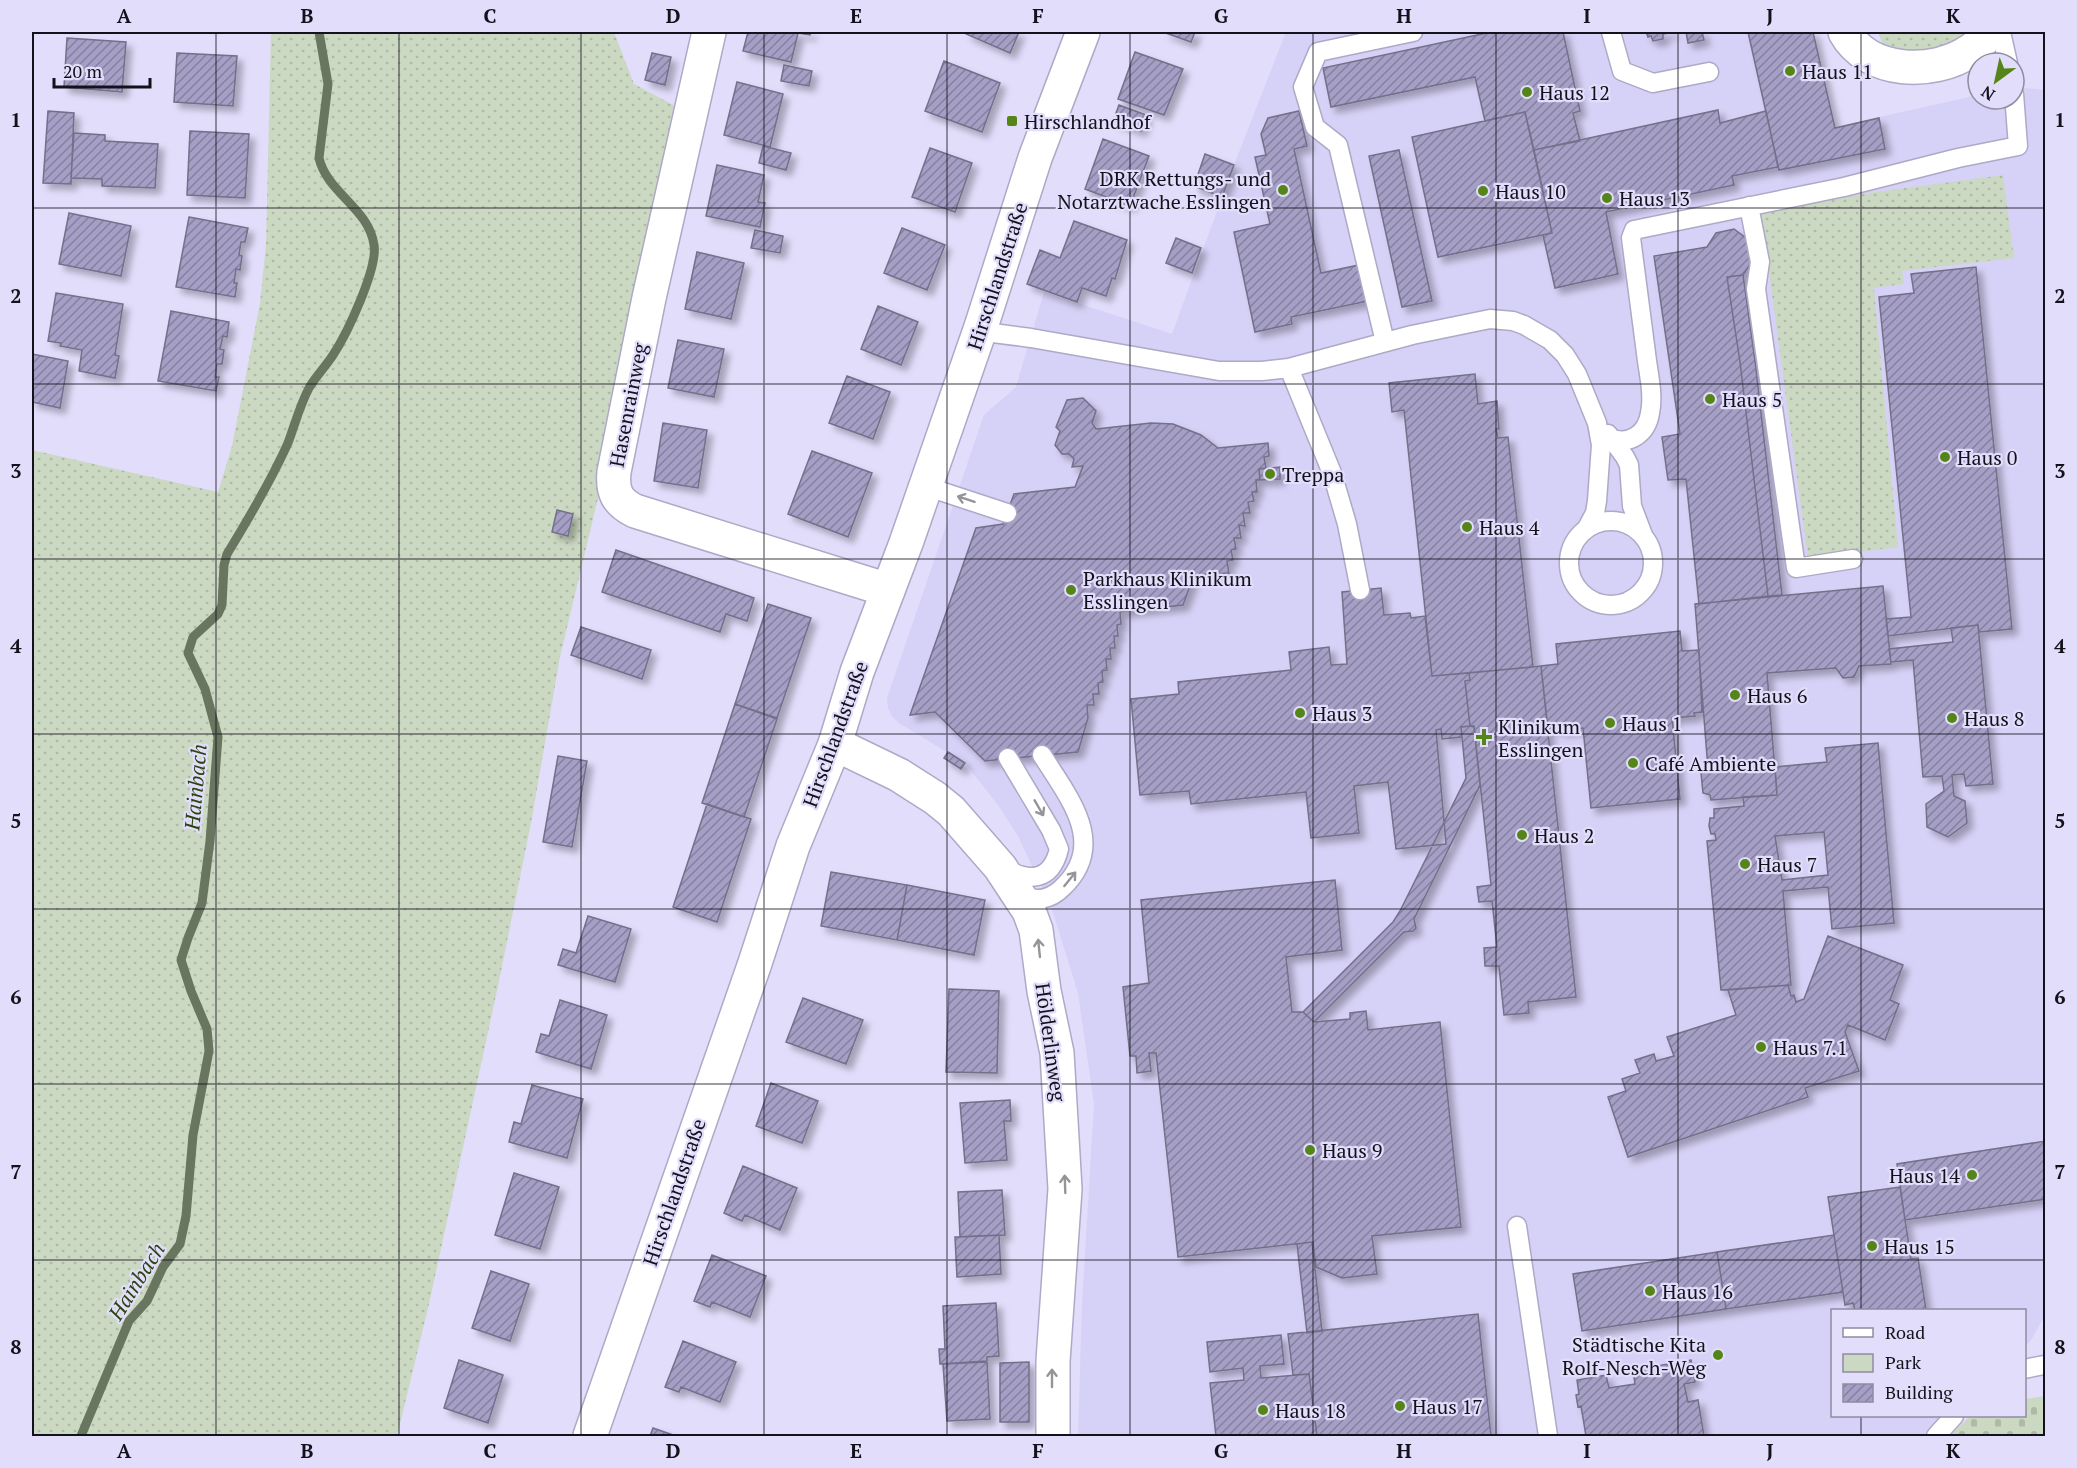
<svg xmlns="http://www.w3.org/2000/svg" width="2077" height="1468" font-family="'PT Serif',serif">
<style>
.built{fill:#d6d1f6}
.green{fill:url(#green-dots)}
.cemetery{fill:url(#cemetery-stones)}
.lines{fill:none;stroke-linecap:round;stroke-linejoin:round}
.stream{stroke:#687660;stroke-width:9}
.building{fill:url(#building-hatch);stroke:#736f89;stroke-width:1.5;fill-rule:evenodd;filter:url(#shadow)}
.lane-casing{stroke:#ada9c6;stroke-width:21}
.street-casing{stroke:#ada9c6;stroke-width:36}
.secondary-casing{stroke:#ada9c6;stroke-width:36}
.lane{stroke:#fff;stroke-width:18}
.street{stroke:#fff;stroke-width:33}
.secondary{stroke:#fff;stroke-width:33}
.oneway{stroke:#959498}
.grid{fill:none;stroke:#13111b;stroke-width:1.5;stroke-opacity:0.55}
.poi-dot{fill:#558518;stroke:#e1ddfb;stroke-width:2}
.labels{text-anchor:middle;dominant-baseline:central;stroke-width:4.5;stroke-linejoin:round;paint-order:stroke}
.poi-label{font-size:20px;fill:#13111b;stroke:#e1ddfb;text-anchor:start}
.street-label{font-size:20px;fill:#13111b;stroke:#e1ddfb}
.water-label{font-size:21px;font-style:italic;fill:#2b440d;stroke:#e1ddfb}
.neatline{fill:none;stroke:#13111b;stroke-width:2}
.grid-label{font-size:20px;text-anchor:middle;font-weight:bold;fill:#13111b}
</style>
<defs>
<pattern id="green-dots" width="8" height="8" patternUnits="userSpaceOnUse" patternTransform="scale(1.5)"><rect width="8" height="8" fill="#ccd9c2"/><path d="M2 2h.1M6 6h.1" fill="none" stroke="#aeb9a6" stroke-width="1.8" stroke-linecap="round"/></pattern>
<pattern id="cemetery-stones" width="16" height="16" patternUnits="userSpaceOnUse" patternTransform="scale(1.5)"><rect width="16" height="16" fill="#ccd9c2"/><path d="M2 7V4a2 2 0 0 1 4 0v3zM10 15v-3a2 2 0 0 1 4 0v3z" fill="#aeb9a6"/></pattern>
<pattern id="building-hatch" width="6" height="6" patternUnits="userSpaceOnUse" patternTransform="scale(1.5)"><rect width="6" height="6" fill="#a59fc6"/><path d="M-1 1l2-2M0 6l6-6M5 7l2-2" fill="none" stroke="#8580a0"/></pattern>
<filter id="shadow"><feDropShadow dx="5.5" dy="5.5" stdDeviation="3" flood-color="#0004"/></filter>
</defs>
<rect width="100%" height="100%" fill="#e1ddfb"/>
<!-- built -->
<path class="built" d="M1286 32H1813L1835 127 1978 95V99H2014V87L2045 90 2046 1313 2030 1342 2025 1345 2024 1310H1832V1416H1942L1924 1436H1078L1082 1305 1094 1104 1078 993 1052 909 1018 836 998 805 965 763 899 723 892 716 888 708 887 698 984 415 1016 387 1044 292 1172 334 1234 165Z"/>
<!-- green -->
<path class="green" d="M271 32H614L634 84 677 107 604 473 560 657 531 823 498 986 429 1304 397 1436H32V450L218 492 232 446 260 303 266 245Z
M1878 32H1965C1941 53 1911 57 1882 43Z
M2003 175 2014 258 1902 271 1904 284 1874 288 1898 547 1808 558 1761 214 1869 193Z"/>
<!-- cemetery -->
<path class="cemetery" d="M2045 1396V1436H1950L1970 1416H2024L2025 1399Z"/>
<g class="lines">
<!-- stream -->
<path class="stream" d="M81 1436 129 1321 147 1301 163 1267 180 1244 186 1216 193 1135 209 1051 207 1029 191 991 181 960 188 938 202 903 210 841 218 737 205 689 188 653 193 637 218 614 222 605 224 565 227 554C249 518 271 481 288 443 295 424 300 405 309 388 316 376 326 366 333 355 347 334 378 268 374 245 369 208 327 193 319 158L328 84 319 32"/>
</g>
<!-- building -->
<path class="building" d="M748 32H811L810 35 798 33 791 62 743 51Z
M967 32H1019L1010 53 966 34Z
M1163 32H1195L1191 42Z
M1491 32H1563L1580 111 1573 113 1580 141 1534 150 1525 112 1485 121 1475 77 1331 107 1323 68Z
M1646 32H1675L1663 34V39L1653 41 1651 36 1648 37Z
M1686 32H1702L1704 40 1688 43Z
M1748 32H1813L1835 128 1879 118 1885 149 1779 170Z
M67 38 126 42 122 92 64 87Z
M1135 52 1183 69 1164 115 1118 99Z
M177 53 237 56 233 106 174 102Z
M652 53 671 57 665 85 645 80Z
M944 61 1000 83 982 132 925 111Z
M784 65 812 71 809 86 781 81Z
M737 82 783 94 770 147 724 135Z
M1119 105 1146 115 1141 131 1113 121Z
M1718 110 1720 123 1766 111 1778 167 1732 176 1734 185 1606 212 1618 274 1555 288 1543 235 1552 233 1534 150Z
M48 111 74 113 71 184 43 183Z
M1299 111 1307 146 1294 149 1321 273 1359 265 1368 301 1291 317 1292 324 1255 332 1234 232 1270 224 1255 157 1266 155 1261 134 1268 118Z
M1525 112 1552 233 1438 257 1412 137Z
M190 131 249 134 245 198 187 195Z
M74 133 105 135V141L158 144 155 188 102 186V179L71 178Z
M1103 139 1149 156 1130 206 1085 189Z
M763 146 791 153 786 170 759 163Z
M930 148 972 163 955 212 912 197Z
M1399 150 1432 301 1402 307 1369 156Z
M1205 154 1234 165 1222 197 1194 186Z
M717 165 764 175 758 202 765 203 760 227 706 216Z
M69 213 131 226 121 276 59 264Z
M189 217 248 228 245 242H241L239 255 242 256 240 270 236 269 234 283H237L235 297 176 287Z
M1074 221 1127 240 1115 279 1112 278 1106 296 1082 288 1077 302 1027 284 1040 250 1060 258Z
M902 228 945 245 927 290 884 273Z
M1734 229 1750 241 1753 260 1743 275 1727 277 1740 362 1768 596 1699 604 1686 479 1668 480 1662 437 1680 434 1654 256 1707 247 1716 233Z
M755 230 783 236 780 253 751 248Z
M1176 238 1201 248 1192 273 1166 263Z
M697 252 744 263 731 319 685 309Z
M1976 267 2012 629 1979 632 1978 625 1888 636 1886 619 1911 617 1879 297 1914 293 1911 274Z
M1743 275 1755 361 1782 595 1768 596 1740 362 1727 277Z
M56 293 123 304 115 355 119 356 115 378 79 371 82 350 60 346 61 343 48 341Z
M878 306 918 322 901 365 861 349Z
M171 311 229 322 227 337 223 336 220 349 224 350 222 364H217L215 377H219L216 391 158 381Z
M678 340 724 349 714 397 668 388Z
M32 354 68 361 60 408 32 402Z
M1475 374 1478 404 1497 401 1499 429H1496L1498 438 1508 437 1533 667 1432 676 1404 410 1392 412 1389 383Z
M847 376 890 392 873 439 829 423Z
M1083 398 1096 411 1092 423 1096 429 1151 423 1173 424 1201 435 1218 448 1268 443 1269 456 1264 457 1266 468 1259 469 1260 480H1256L1257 492H1252L1254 501 1248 502 1250 513H1243L1245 526 1239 525 1241 538H1234L1236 549 1231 550 1233 560 1227 561 1229 573 1194 575 1183 605 1120 612 1121 624 1117 625 1118 636H1114L1115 648H1110L1111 659H1106L1107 670 1102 671 1103 682 1098 683 1099 694H1093L1094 705H1087L1088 718 1078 752 985 761 935 712 910 715 976 528 1003 524 1014 494 1075 487 1083 466 1072 467 1074 459 1069 454H1062L1055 445 1060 431 1056 427 1067 400Z
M663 423 707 430 698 488 654 481Z
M812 451 872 473 848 537 788 514Z
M1280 467V479L1260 480 1259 469Z
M557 510 573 514 568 536 552 532Z
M616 550 754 598 747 621 726 614 720 632 602 592Z
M1883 586 1891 664 1859 666 1854 677 1843 678 1836 668 1767 673 1777 795 1711 800 1710 795 1703 793 1701 773 1708 769 1695 604Z
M1381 588 1384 615 1410 613 1411 618 1425 616 1432 676 1469 673 1470 680 1465 681 1470 726 1461 727 1462 737 1442 739 1441 729 1436 730 1446 844 1396 849 1388 782 1354 786 1359 833 1311 838 1306 792 1191 804 1189 791 1140 795 1131 699 1179 694 1178 682 1291 670 1289 652 1329 647 1331 665 1347 664 1342 592Z
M768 604 811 618 777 718 735 704Z
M1978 625 1993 784 1966 786 1964 774 1952 775 1954 796 1965 801 1967 823 1948 837 1927 827 1926 804 1944 791 1942 776 1923 777 1913 660 1891 662 1889 649 1953 642 1951 628Z
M581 627 651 650 642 679 571 655Z
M1680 631 1682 651 1699 650 1702 712 1694 713 1695 716 1672 718 1680 799 1591 808 1583 728 1561 731 1560 727 1548 729 1541 666 1558 664 1556 644Z
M1541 666 1576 997 1528 1002 1529 1013 1504 1015 1499 966H1485L1484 948 1497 947 1492 901 1479 902 1477 887 1491 885 1474 726H1470L1465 681 1470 680 1469 673Z
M735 704 777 719 744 817 702 803Z
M1470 726 1474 727 1480 785 1414 919 1416 928 1413 931 1404 932 1314 1022 1303 1012 1393 922 1400 911 1466 778 1461 727Z
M1878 743 1894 923 1832 929 1828 887 1783 891 1791 985 1721 990 1707 841 1716 840 1715 834H1711L1709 826 1710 818H1714V809L1744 806 1743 797 1777 795 1775 767 1827 762 1825 748ZM1824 832 1828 875 1782 880 1775 836Z
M948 752 965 763 961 769 944 758Z
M558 756 587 761 572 847 543 842Z
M707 804 751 819 717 922 673 907Z
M831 872 907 885 897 940 821 926Z
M1335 880 1342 950 1286 957 1292 1012H1303L1314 1022 1350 1019V1013L1366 1011 1368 1030 1440 1022 1461 1227 1372 1236 1377 1274 1342 1278 1316 1267 1313 1242 1178 1257 1156 1053H1149L1151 1071 1137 1073 1136 1056H1130L1123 987 1149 983 1141 900Z
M907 885 985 900 974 955 897 940Z
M588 916 631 929 615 982 558 965 563 949 576 953Z
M1828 936 1903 965 1890 1000 1899 1004 1885 1040 1848 1025 1845 1032 1859 1071 1805 1088 1808 1097 1628 1157 1608 1097 1626 1091 1622 1079 1640 1073 1635 1060 1654 1054 1656 1061 1674 1056 1667 1037 1736 1015 1728 990 1788 985 1791 996 1794 995 1796 1002 1804 999Z
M949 989 999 991 997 1073 946 1072Z
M803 998 863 1020 846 1064 786 1042Z
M560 1000 607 1015 591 1069 536 1052 541 1034 549 1036Z
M771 1083 818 1101 802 1143 756 1126Z
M532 1085 583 1099 567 1158 509 1142 514 1122 521 1124Z
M1010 1100 1011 1121H1004L1007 1160 965 1163 960 1103Z
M2046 1141V1199L1905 1220 1897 1164Z
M743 1166 797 1188 780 1230 745 1215 742 1221 724 1213Z
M514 1173 559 1187 540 1249 495 1235Z
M1900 1187 1911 1259 1918 1258 1926 1310H1855L1853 1303 1845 1305 1828 1197Z
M1002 1190 1005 1235 960 1237 958 1192Z
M999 1235 1001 1274 957 1277 955 1237Z
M1834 1235 1843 1292 1726 1309 1717 1252Z
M1312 1242 1322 1331 1307 1333 1297 1244Z
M1717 1252 1726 1309 1582 1331 1573 1274Z
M712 1255 766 1276 750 1317 712 1302 710 1307 694 1301Z
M491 1271 529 1284 510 1341 472 1328Z
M996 1303 999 1356 987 1357V1361L940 1364 939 1349H945L943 1306Z
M1478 1314 1491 1436H1317L1309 1374 1293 1375 1288 1334Z
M1281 1335 1284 1364 1260 1366 1261 1378 1309 1374 1317 1436H1216L1210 1383 1244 1380 1243 1368 1210 1372 1207 1342Z
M683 1341 736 1362 720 1402 681 1387 679 1392 665 1387Z
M459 1360 503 1375 488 1423 444 1408Z
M1691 1360 1695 1382 1684 1384 1688 1402 1698 1400 1704 1436H1586L1581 1406 1578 1407 1576 1395 1579 1394 1577 1380 1606 1375 1609 1388 1635 1384 1633 1370Z
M987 1362 990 1419 947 1421 943 1364Z
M1029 1362V1422H1000V1363Z
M653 1428 676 1436H650Z"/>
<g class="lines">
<!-- lane casing -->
<g class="lane-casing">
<path id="lane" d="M1611 32 1622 71 1653 83 1709 72
M2001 32 2008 63
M1749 206 1760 262 1756 289 1796 568 1853 559
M981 327 993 333 1031 338 1219 371H1262L1289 368 1412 335 1490 319 1513 321 1524 325 1550 340 1565 355 1577 374 1597 423 1601 445 1597 501 1595 513 1587 528
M1385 342 1338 145 1315 127 1303 87 1318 52 1413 32
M1289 368 1332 473 1347 524 1360 590
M1608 434 1625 457 1629 465 1632 506 1643 535
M1610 438C1630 446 1647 433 1650 413 1654 394 1648 372 1646 353 1641 314 1636 276 1631 238L1634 230 1844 187 1958 158 2018 146 2014 94
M925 486 1007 513
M1569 563a42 42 0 1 1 84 0a42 42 0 1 1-84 0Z
M1003 868C1029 882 1051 882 1059 849L1051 830 1008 758
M1020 895C1035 902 1050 900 1062 888 1109 844 1068 797 1042 755
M1517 1226 1548 1436
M2024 1369 2044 1365
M1936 1436 1954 1416"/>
</g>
<!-- street casing -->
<g class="street-casing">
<path id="street" d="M709 32 649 298 614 472C612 492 617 502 635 511L888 590
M1845 32C1868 74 1933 76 1970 51 1978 46 1984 39 1990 32
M835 744 899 775 935 798 951 811 1000 867 1029 911 1036 930 1044 991 1057 1053 1065 1189 1053 1361V1436"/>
</g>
<!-- secondary casing -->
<g class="secondary-casing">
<path id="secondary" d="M590 1436 755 963 793 846 835 744 857 672 906 543 981 327 1035 158 1083 32"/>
</g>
<!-- lane -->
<use href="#lane" class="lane"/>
<!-- street -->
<use href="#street" class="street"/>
<!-- secondary -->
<use href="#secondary" class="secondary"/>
</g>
<!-- one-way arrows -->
<defs><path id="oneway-shaft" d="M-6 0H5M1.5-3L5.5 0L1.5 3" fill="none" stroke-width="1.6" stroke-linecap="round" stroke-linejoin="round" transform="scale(1.5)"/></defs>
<g class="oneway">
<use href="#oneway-shaft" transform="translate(966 499) rotate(-162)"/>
<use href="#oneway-shaft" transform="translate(1039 808) rotate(60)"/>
<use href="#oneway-shaft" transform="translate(1070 879) rotate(-51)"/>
<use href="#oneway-shaft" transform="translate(1039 948) rotate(-96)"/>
<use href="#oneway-shaft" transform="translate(1065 1184) rotate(-92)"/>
<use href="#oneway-shaft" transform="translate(1052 1378) rotate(-90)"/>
</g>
<!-- grid -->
<path class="grid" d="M216 32V1436M399 32V1436M581 32V1436M764 32V1436M947 32V1436M1130 32V1436M1313 32V1436M1496 32V1436M1678 32V1436M1861 32V1310M32 208H2046M32 384H2046M32 559H2046M32 734H2046M32 909H2046M32 1084H2046M32 1260H2046M1861 1416V1436"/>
<!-- markers -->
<g class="poi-dot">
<circle cx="1790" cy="71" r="6"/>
<circle cx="1527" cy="92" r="6"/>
<rect x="1006" y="115" width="12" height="12" rx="3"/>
<circle cx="1283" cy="190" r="6"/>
<circle cx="1483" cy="191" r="6"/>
<circle cx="1607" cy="198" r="6"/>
<circle cx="1710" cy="399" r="6"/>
<circle cx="1945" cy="457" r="6"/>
<circle cx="1270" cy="474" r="6"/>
<circle cx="1467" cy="527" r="6"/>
<circle cx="1071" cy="590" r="6"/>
<circle cx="1735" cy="695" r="6"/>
<circle cx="1300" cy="713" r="6"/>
<circle cx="1952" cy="718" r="6"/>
<circle cx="1610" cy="723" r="6"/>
<path d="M1481 728h6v6h6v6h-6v6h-6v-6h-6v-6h6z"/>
<circle cx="1633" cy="763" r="6"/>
<circle cx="1522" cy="835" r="6"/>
<circle cx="1745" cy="864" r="6"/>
<circle cx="1761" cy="1047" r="6"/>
<circle cx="1310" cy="1150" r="6"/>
<circle cx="1972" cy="1175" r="6"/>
<circle cx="1872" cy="1246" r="6"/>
<circle cx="1650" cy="1291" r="6"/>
<circle cx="1718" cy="1355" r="6"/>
<circle cx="1400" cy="1406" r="6"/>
<circle cx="1263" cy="1410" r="6"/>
</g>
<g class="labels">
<!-- poi labels -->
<g class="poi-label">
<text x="1802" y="71">Haus 11</text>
<text x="1539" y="92">Haus 12</text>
<text x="1024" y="121">Hirschlandhof</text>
<text x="1271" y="178" text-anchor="end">DRK Rettungs- und<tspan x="1271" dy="23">Notarztwache Esslingen</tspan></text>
<text x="1495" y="191">Haus 10</text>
<text x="1619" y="198">Haus 13</text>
<text x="1722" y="399">Haus 5</text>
<text x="1957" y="457">Haus 0</text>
<text x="1282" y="474">Treppa</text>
<text x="1479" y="527">Haus 4</text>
<text x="1083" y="578">Parkhaus Klinikum<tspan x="1083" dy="23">Esslingen</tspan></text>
<text x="1747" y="695">Haus 6</text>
<text x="1312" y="713">Haus 3</text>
<text x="1964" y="718">Haus 8</text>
<text x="1622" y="723">Haus 1</text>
<text x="1498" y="726">Klinikum<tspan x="1498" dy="23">Esslingen</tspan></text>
<text x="1645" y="763">Café Ambiente</text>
<text x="1534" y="835">Haus 2</text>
<text x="1757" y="864">Haus 7</text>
<text x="1773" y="1047">Haus 7.1</text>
<text x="1322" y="1150">Haus 9</text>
<text x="1960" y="1175" text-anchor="end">Haus 14</text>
<text x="1884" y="1246">Haus 15</text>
<text x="1662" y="1291">Haus 16</text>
<text x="1706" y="1344" text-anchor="end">Städtische Kita<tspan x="1706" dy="23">Rolf-Nesch-Weg</tspan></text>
<text x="1412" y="1406">Haus 17</text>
<text x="1275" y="1410">Haus 18</text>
</g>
<!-- street labels -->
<g class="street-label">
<text transform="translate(997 276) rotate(-72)">Hirschlandstraße</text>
<text transform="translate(628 405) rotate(-79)">Hasenrainweg</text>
<text transform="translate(835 734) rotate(-70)">Hirschlandstraße</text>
<text transform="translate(1051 1042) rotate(82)">Hölderlinweg</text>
<text transform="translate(674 1192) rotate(-71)">Hirschlandstraße</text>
</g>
<!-- water labels -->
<g class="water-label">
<text transform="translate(195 787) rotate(-85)">Hainbach</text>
<text transform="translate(136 1281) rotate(-58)">Hainbach</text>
</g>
</g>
<!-- border -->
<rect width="2077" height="1468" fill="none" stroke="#e1ddfb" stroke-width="66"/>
<!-- legend -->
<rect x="1831" y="1309" width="195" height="108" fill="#e1ddfb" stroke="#8f8ba1" stroke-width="1.5"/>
<rect x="1843" y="1328" width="30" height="9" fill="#ffffff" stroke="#8f8ba1" stroke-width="1.5"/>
<text x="1885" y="1339" font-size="18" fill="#13111b">Road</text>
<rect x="1843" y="1354" width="30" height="18" fill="#ccd9c2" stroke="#8f8ba1" stroke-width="1.5"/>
<text x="1885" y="1369" font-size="18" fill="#13111b">Park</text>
<rect x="1843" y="1384" width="30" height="18" fill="url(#building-hatch)" stroke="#8f8ba1" stroke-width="1.5"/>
<text x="1885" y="1399" font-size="18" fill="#13111b">Building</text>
<!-- north arrow -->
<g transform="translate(1996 81) rotate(213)"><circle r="28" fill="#e1ddfb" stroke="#8f8ba1" stroke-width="1.5"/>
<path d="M0-4.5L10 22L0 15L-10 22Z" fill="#558518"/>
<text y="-9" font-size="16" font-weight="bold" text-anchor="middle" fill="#13111b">N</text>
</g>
<!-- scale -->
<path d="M54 78v9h96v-9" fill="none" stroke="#13111b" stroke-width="3"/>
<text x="63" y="78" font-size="18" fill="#13111b" stroke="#e1ddfb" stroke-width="4.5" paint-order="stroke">20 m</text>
<rect x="33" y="33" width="2011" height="1402" class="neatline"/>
<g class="grid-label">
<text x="124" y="23">A</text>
<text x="307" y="23">B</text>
<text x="490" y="23">C</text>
<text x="673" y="23">D</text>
<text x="856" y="23">E</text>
<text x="1038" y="23">F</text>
<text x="1221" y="23">G</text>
<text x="1404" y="23">H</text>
<text x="1587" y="23">I</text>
<text x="1770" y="23">J</text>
<text x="1953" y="23">K</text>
<text x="16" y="127">1</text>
<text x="2060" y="127">1</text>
<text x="16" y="303">2</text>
<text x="2060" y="303">2</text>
<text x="16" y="478">3</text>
<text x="2060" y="478">3</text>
<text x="16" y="653">4</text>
<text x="2060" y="653">4</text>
<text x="16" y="828">5</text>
<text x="2060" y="828">5</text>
<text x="16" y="1004">6</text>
<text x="2060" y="1004">6</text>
<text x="16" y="1179">7</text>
<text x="2060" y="1179">7</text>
<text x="16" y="1354">8</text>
<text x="2060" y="1354">8</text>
<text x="124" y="1458">A</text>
<text x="307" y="1458">B</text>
<text x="490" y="1458">C</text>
<text x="673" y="1458">D</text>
<text x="856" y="1458">E</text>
<text x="1038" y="1458">F</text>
<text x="1221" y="1458">G</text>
<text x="1404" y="1458">H</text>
<text x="1587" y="1458">I</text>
<text x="1770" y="1458">J</text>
<text x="1953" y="1458">K</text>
</g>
</svg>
